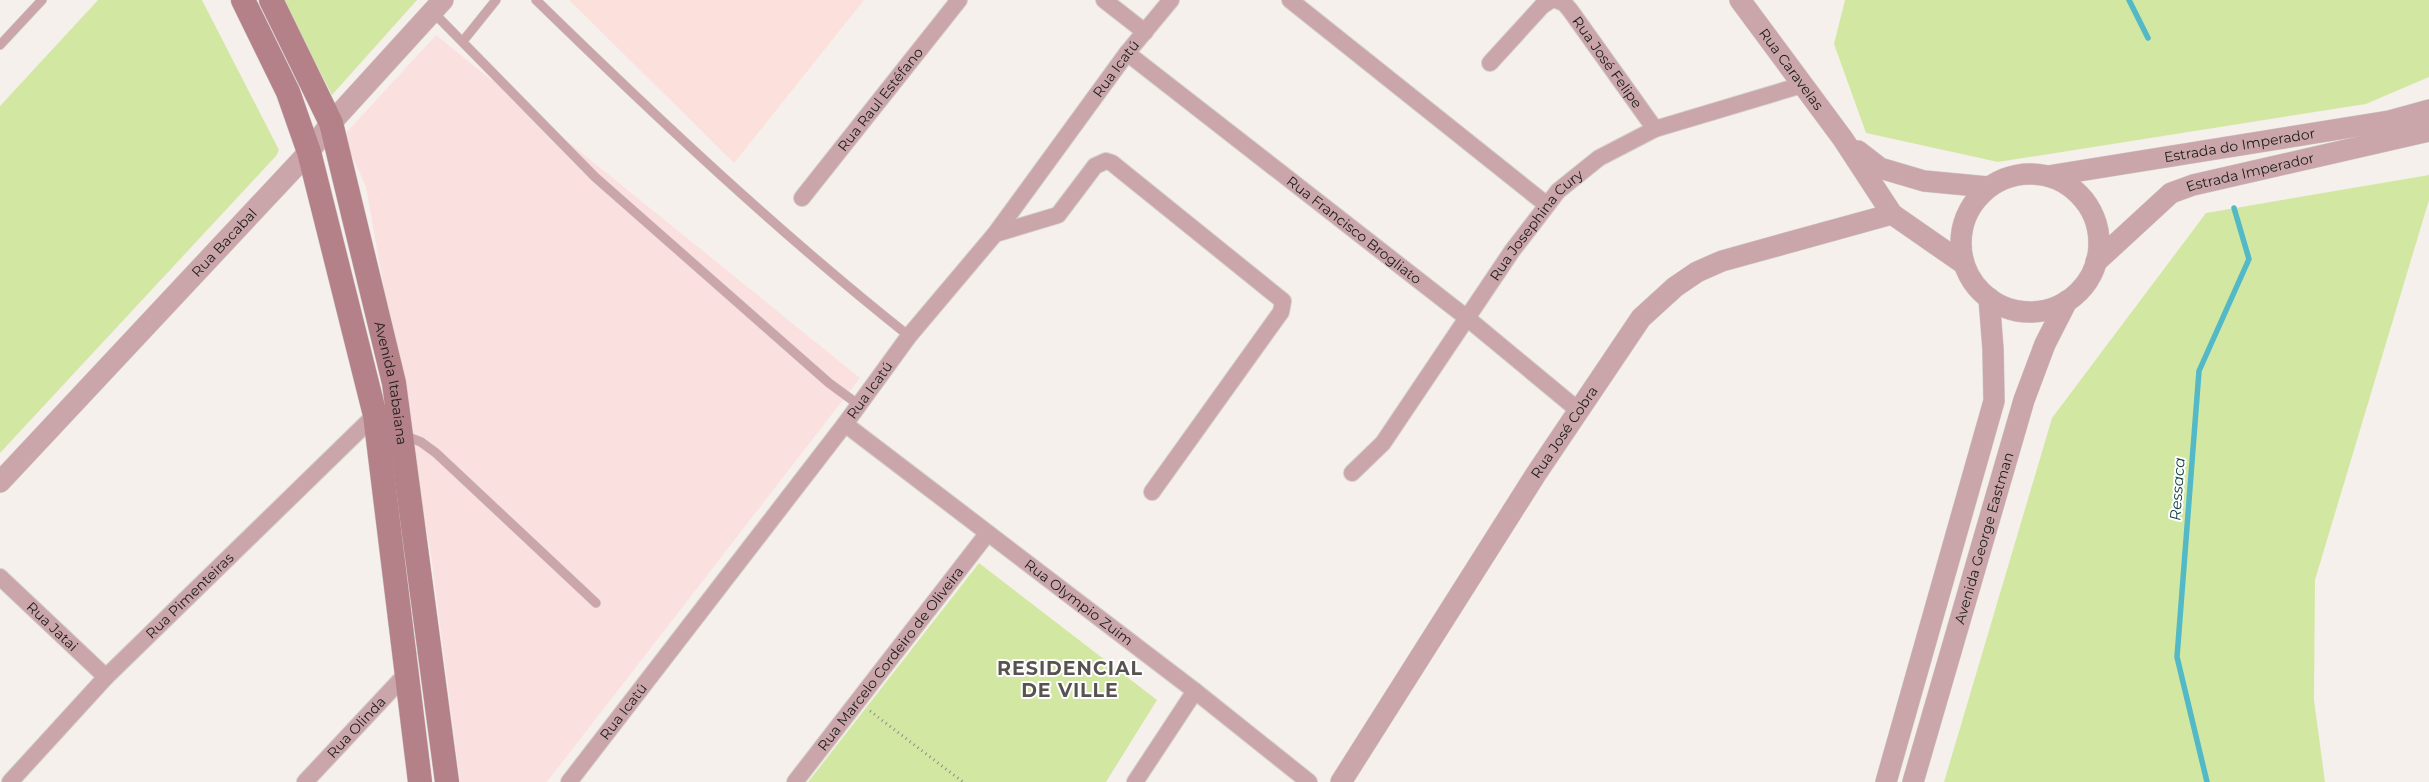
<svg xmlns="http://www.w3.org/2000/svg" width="2429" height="782" font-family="Montserrat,sans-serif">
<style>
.industrial{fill:#fbe0e0}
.education{fill:#fbe0dc}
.green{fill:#d2e8a2}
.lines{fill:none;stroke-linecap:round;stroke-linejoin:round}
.stream{stroke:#53b9c6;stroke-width:5.5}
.service-casing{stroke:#d3cecb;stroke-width:10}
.minor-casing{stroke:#d3cecb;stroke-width:18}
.tertiary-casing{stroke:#d3cecb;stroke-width:22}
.secondary-casing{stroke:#d3cecb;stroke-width:25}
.path{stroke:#8f8b89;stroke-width:3;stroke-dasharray:1 4;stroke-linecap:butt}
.service{stroke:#caa6ab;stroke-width:9}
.minor{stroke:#caa6ab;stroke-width:16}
.tertiary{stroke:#caa6ab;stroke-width:21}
.secondary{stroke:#b58189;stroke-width:24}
.labels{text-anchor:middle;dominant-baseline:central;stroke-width:4;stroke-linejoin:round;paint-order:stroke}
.street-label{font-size:14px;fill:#1d1b1a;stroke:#fff}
.water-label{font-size:15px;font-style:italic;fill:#114046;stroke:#fff}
.district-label{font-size:19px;font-weight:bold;letter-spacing:1px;fill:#585351;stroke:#fff}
</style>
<rect width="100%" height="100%" fill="#f6f0ed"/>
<!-- industrial -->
<path class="industrial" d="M436 35 860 378 547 782H460L431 555 366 187 343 136Z"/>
<!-- education -->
<path class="education" d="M569 0H864L734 163Z"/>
<!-- green -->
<path class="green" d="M98 0H202L279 150 276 156 0 453V106Z
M283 0H417L332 95Z
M1845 0H2429V77L2366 104 1998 162 1866 133 1834 44Z
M2429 175V200L2315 580 2314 700 2325 782H1944L2052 418 2206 213Z
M979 563 1157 700 1106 782H808Z"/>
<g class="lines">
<!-- stream -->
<path class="stream" d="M2129 0 2148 38
M2207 782 2177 657 2199 371 2249 259 2234 208"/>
<!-- service casing -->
<g class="service-casing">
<path id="service" d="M536 0C656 117 778 232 909 336
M432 11 595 177 829 383 859 405
M463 41 496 0
M0 45 42 0
M403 435 421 442 436 453 596 603"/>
</g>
<!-- minor casing -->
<g class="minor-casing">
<g id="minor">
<path d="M1104 0 1145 32"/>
<path d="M1290 0 1547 205"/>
<path id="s1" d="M1556 0 1564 3 1570 10 1655 129"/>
<path id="s2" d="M1127 53 1467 318 1578 410"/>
<path d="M1490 63 1542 6 1551 0"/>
<path id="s3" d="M802 198 959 0"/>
<path d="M995 234 1058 215 1095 166 1106 161 1112 163 1283 301 1281 312 1152 492"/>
<path id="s4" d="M845 424 1195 691 1309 782"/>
<path id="s5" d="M1352 473 1383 443 1512 251 1558 191 1599 158 1655 129 1802 85"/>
<path id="s6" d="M0 577 106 677"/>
<path id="s7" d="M10 782 106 677 375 415 380 414"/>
<path id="s8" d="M305 782 407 673"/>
<path id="s9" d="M569 782 845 424 909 336 995 234 1127 53 1171 0"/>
<path id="s10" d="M795 782 987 534"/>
<path d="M1135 782 1195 691"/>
</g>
</g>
<!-- tertiary casing -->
<g class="tertiary-casing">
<g id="tertiary">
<path id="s11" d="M1740 0 1843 139 1892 214 1964 264"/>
<path d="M1858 151 1880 168 1924 181 1988 187"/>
<circle cx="2030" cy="243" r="69"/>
<path id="s12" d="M2048 176 2389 121 2429 110"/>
<path id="s13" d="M2096 262 2171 193 2193 185 2429 131"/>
<path id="s14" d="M0 482 309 152 331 123 443 0"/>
<path id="s15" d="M1341 782 1536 474 1641 318 1675 287 1697 272 1722 261 1892 214"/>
<path d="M1886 782 1994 401 1993 349 1989 298"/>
<path id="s16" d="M1913 782 2024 400 2045 344 2067 301"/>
</g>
</g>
<!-- secondary casing -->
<g class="secondary-casing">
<g id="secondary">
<path d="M243 0 288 92 309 152 375 415 420 782"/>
<path id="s17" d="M271 0 331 123 394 383 447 782"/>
</g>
</g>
<!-- path -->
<path class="path" d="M870 711 963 782"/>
<!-- service -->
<use href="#service" class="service"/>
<!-- minor -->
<use href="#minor" class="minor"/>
<!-- tertiary -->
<use href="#tertiary" class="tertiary"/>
<!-- secondary -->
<use href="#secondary" class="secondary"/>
</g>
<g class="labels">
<!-- street labels -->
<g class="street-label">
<text stroke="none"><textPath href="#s1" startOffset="82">Rua José Felipe</textPath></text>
<text stroke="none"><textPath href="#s11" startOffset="86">Rua Caravelas</textPath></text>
<text stroke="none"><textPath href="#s9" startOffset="899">Rua Icatú</textPath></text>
<text stroke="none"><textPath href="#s3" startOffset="126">Rua Raul Estéfano</textPath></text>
<text stroke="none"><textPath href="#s12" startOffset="194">Estrada do Imperador</textPath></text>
<text stroke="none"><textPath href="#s13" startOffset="184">Estrada Imperador</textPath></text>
<text stroke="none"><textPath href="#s5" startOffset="310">Rua Josephina Cury</textPath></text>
<text stroke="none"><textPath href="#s2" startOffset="288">Rua Francisco Brogliato</textPath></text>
<text stroke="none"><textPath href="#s14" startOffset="328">Rua Bacabal</textPath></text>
<text stroke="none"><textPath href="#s17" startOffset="404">Avenida Itabaiana</textPath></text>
<text stroke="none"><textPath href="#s9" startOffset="494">Rua Icatú</textPath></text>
<text stroke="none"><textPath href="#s15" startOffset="415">Rua José Cobra</textPath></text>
<text stroke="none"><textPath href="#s16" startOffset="254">Avenida George Eastman</textPath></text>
<text stroke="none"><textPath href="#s7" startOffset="259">Rua Pimenteiras</textPath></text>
<text stroke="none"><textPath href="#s4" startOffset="294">Rua Olympio Zuim</textPath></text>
<text stroke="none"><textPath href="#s6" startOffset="72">Rua Jatai</textPath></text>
<text stroke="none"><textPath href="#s10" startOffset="156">Rua Marcelo Cordeiro de Oliveira</textPath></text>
<text stroke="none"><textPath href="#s9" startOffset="89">Rua Icatú</textPath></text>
<text stroke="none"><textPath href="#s8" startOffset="75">Rua Olinda</textPath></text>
</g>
<!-- water labels -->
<g class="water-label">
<text transform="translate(2177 489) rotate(-86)">Ressaca</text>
</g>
<!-- district labels -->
<g class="district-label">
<text x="1070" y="668">RESIDENCIAL<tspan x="1070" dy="22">DE VILLE</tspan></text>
</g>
</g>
</svg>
